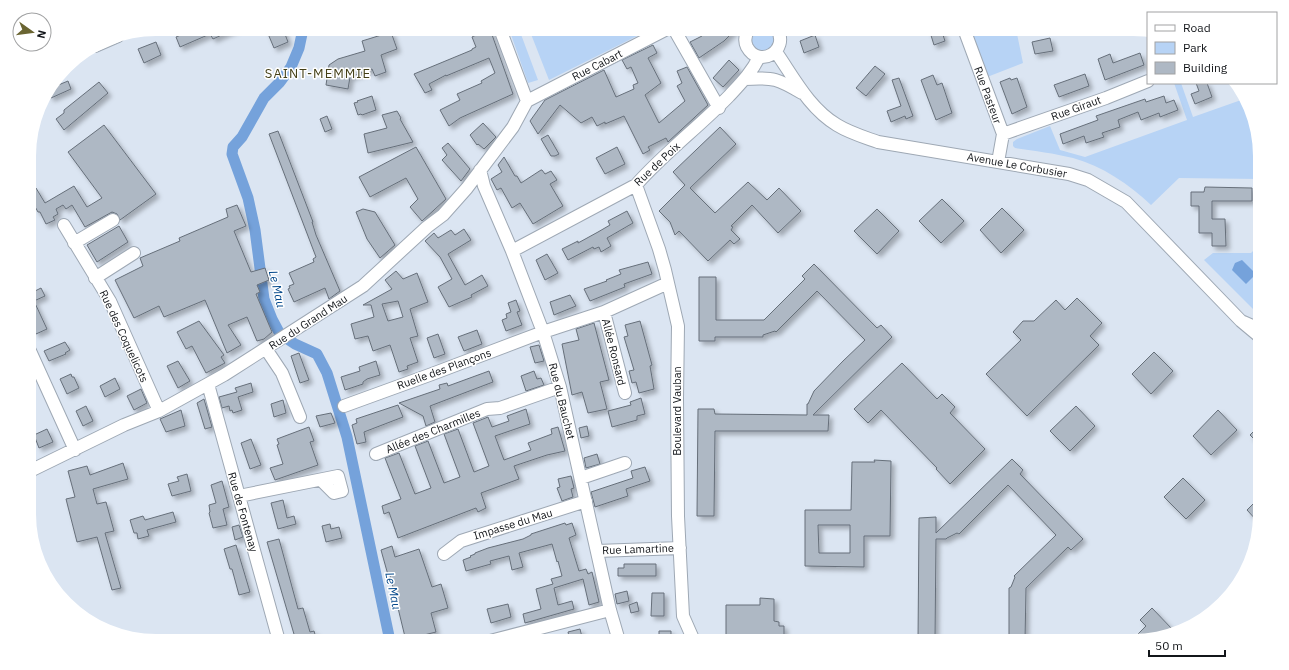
<svg xmlns="http://www.w3.org/2000/svg" width="1289" height="670" viewBox="0 0 1289 670" font-family="'IBM Plex Sans',sans-serif">
<style>
.green{fill:#b7d3f5}
.water{fill:#75a2db}
.lines{fill:none;stroke-linecap:round;stroke-linejoin:round}
.canal{stroke:#75a2db;stroke-width:11}
.building{fill:#aeb8c4;stroke:#666f7a;fill-rule:evenodd;filter:url(#shadow)}
.street-casing{stroke:#9ea8b4;stroke-width:14}
.street{stroke:#fff;stroke-width:12}
.labels{text-anchor:middle;stroke-width:3;stroke-linejoin:round;paint-order:stroke}
.street-label{font-size:11px;fill:#13161a;stroke:#fff}
.water-label{font-size:12px;font-style:italic;fill:#02478a;stroke:#fff}
.quarter-label{font-size:13px;letter-spacing:1px;fill:#433f16;stroke:#fff}
</style>
<defs>
<filter id="shadow"><feDropShadow dx="3.5" dy="3.5" stdDeviation="2" flood-color="#0004"/></filter>
</defs>
<rect width="100%" height="100%" fill="#dbe5f2"/>
<path class="green" d="M751 40a12 12 0 1 1 24 0a12 12 0 1 1-24 0Z
M509,29H519L538,80L528,83Z
M529,29H651L549,80Z
M964,29H1016L1023,63L982,79Z
M1174,83H1181L1193,117L1244,99L1259,139V179L1179,178L1151,205C1129,184 1102,166 1073,158C1054,153 1034,151 1015,148L1013,146V142L1017,139L1050,126L1060,150L1085,157L1187,120Z
M1256,248L1259,251V315L1204,260L1213,253H1251Z"/>
<path class="water" d="M1242,260L1256,274L1246,284L1232,270L1235,263Z"/>
<g class="lines">
<path class="canal" d="M303,29L299,48L291,67L280,82L264,98L242,137L233,147L232,154L248,198L255,230L264,299L272,319L280,334L295,344L317,354L327,373L347,437L390,641"/>
</g>
<path class="building" d="M195,29H235L213,39L210,34L180,47L176,37Z
M266,29H283L288,42L274,48Z
M474,29H490L513,94L460,118L449,126L440,110L460,100L457,94L482,83L481,81L495,73L489,58L446,76V75L429,84L432,90L425,93L414,74L472,50V49L476,47L472,37L476,35Z
M696,29H736L724,41L699,58L690,42L702,36Z
M929,29H941L945,41L934,45Z
M391,32L397,49L381,55L386,72L375,76L372,69L350,77L348,89L326,85L329,65L338,59L365,51L362,41Z
M815,35L819,47L804,53L800,41Z
M1050,38L1053,51L1035,54L1032,42Z
M156,42L161,55L144,63L138,49Z
M653,45L657,53L648,58L661,83L645,95L659,123L685,101L677,86L682,83L677,71L687,67L708,105L668,142L666,138L648,147L650,150L643,154L624,116L605,124V122L597,126L592,117L581,123L560,105L538,134L530,121L545,100L604,70L616,97L634,89L633,85L638,83L631,67L627,69L622,60Z
M1140,53L1144,65L1105,80L1098,59L1110,54L1113,63Z
M729,60L739,70L723,87L713,78Z
M875,66L885,74L866,96L856,88Z
M1085,74L1089,86L1059,97L1054,85Z
M933,75L937,85L942,83L952,113L936,120L921,80Z
M899,78L913,116L906,119L905,116L891,122L887,111L901,106L892,80Z
M1010,78L1011,80L1017,78L1027,107L1012,114L1000,82Z
M68,81L71,89L51,98L48,92L51,88Z
M99,82L108,93L64,130L56,119L64,113V110Z
M1196,83H1207L1212,97L1195,104L1191,94L1199,91Z
M372,96L376,110L362,115L361,114L358,115L354,103L358,102L357,101Z
M1164,96L1166,103L1174,100L1178,110L1160,117L1159,113L1141,120L1138,112L1118,120L1120,127L1102,133L1104,137L1086,143L1084,136L1063,144L1060,134L1098,120L1096,116L1145,99L1146,102Z
M397,111L401,118L400,119L413,142L368,153L364,134L387,128L382,115Z
M327,116L332,129L325,132L320,119Z
M483,123L496,137L484,149L478,144L477,145L470,135Z
M104,125L156,194L120,220L117,214L112,212L85,227L72,205L66,209L63,205L56,209L58,214L53,217L55,220L46,224L40,212H38L29,196V191L36,188L45,203L74,186L87,207L102,198L68,152Z
M720,127L736,144L690,188L715,213L748,182L767,200L779,188L801,211L778,233L752,205L731,226L733,227L731,230L740,239L734,244L730,240L708,261L679,231L675,235L670,222L659,211L685,185L673,172Z
M278,131L313,222H312L316,235L340,291L329,299L325,288L294,302L288,289L290,288L289,286L294,284L289,273L314,262L313,259L316,257L269,134Z
M548,135L559,154L555,156H551L541,139Z
M448,143L470,169L461,181L442,160L447,155L442,148Z
M416,147L446,199L422,221L410,207L418,199L406,178L370,197L359,177Z
M617,147L625,164L605,174L596,158Z
M504,157L515,176H517L521,183L541,170H542L545,174L551,171L557,180L550,184L563,206L533,224L520,203L512,208L501,188L497,190L491,179L502,172L498,165Z
M1205,187L1252,188V201H1212V219H1225L1226,246H1212V233H1199V206H1191V192H1204Z
M942,199L964,221L941,243L919,221Z
M237,205L246,226L234,231L251,272L265,268L269,280L257,285L260,292L256,294L272,332L264,339L257,341L247,317L228,325L241,345L227,353L205,300L164,317L159,306L134,318L115,280L143,266L140,258L180,241L179,238L228,217L226,209Z
M1002,208L1024,230L1001,253L980,230Z
M363,209L375,212L395,245L380,258L367,239L356,212Z
M877,209L899,231L877,254L854,231Z
M627,211L633,223L607,238L611,246L601,252L599,247L594,249L593,247L568,260L562,249L578,241V243L598,232L610,225L608,221Z
M119,226L128,242L97,262L87,245Z
M464,229L471,240L448,254L465,285L482,275L488,286L471,295L472,297L449,307L438,287L452,279L440,257L425,241L434,233L438,238L451,230L455,235Z
M547,254L558,273L545,280L536,260Z
M648,262L652,274L624,284L625,287L590,301L584,289L607,281L606,280L621,274L619,270Z
M814,264L877,328L881,325L892,337L813,415H829L828,431H715L714,516H697L698,409H714L715,414L807,415V404H808L814,391L843,361L865,340L817,291L776,332L775,331L763,335V337H715V341H699V277H716V320H764L805,279L802,276Z
M396,271L403,279L417,273L428,302L410,309L418,336L410,338L418,362L407,366L408,369L399,372L390,345L373,351L368,336L355,339L351,324L374,317L371,305H363L392,289L385,280ZM398,301L403,317L388,321L382,304Z
M41,288L45,296L34,301L47,329L36,334L30,320V291L31,293Z
M570,295L576,306L554,315L550,302Z
M1077,298L1102,323L1090,336L1099,345L1027,416L986,374L1021,340L1013,332L1023,321H1034L1056,300L1065,310Z
M516,300L520,311L517,312L522,325L506,331L502,320L507,318L506,314L511,312L508,303Z
M199,321L224,355L221,357L225,363L206,373L192,346L186,349L177,332Z
M640,321L652,365L650,366L654,389L639,393L636,382L632,383L629,371L634,370L624,337L628,336L625,325Z
M594,323L609,380L600,382L607,409L588,413L582,392L572,395L562,344L579,340L576,329Z
M477,330L482,344L464,351L458,337Z
M438,334L445,354L434,358L427,338Z
M65,342L70,350L65,353L66,354L49,361L44,351Z
M539,345L544,361L535,363L530,347Z
M1154,352L1173,371L1151,394L1132,374Z
M299,353L309,380L300,383L291,356Z
M178,361L190,381L178,388L167,366Z
M376,361L380,375L367,379L363,382V384L345,390L341,377L360,371L359,367Z
M902,363L937,399L942,394L955,407L950,413L985,449L950,484L936,469L937,468L881,410L868,423L854,409Z
M489,371L493,382L430,406L435,422L426,426L423,416L399,403L440,389L439,385L447,383L448,386Z
M534,371L537,379L541,378L544,385L526,391L521,376Z
M71,374L72,377H74L79,388L67,394L60,379Z
M115,378L120,389L105,397L100,386Z
M251,383L253,392L238,397L242,410L233,413L232,410L230,411L229,406L222,408L219,397L237,392L235,388Z
M141,389L147,403L134,410L127,396Z
M641,398L645,414L637,416V420L612,427L608,411L631,405L630,402Z
M204,399L212,427L205,429L197,403Z
M283,400L286,413L274,417L271,404Z
M398,405L403,417L364,432L366,442L357,444L352,425L357,423L356,419Z
M86,406L93,421L83,426L76,411Z
M1076,406L1095,426L1070,451L1050,431Z
M526,409L530,424L495,436L504,460L531,450L528,443L552,434L551,429L558,427L565,451L547,455L514,466L519,479L481,493L486,508L478,512L476,508L398,538L389,512L384,514L382,506L401,499L385,458L399,453L415,494L431,488L415,446L428,441L444,483L460,477L444,434L458,429L474,472L489,466L473,423L488,417L492,427L509,421L507,416Z
M181,410L185,426L166,432L160,419Z
M1218,410L1237,430L1211,455L1193,436Z
M331,413L335,423L320,427L316,416Z
M1260,425V445L1250,435Z
M587,426L589,436L581,438L579,428Z
M309,427L314,441L310,442L318,465L275,480L270,468L283,464L277,445L279,444L277,439Z
M47,429L53,442L39,448L34,435Z
M251,439L261,465L250,469L241,443Z
M597,454L600,464L586,468L584,458Z
M1012,459L1023,470L1020,474L1083,539L1071,550L1068,547L1026,588L1025,641H1009V588L1011,587L1015,577L1014,576L1056,535L1008,485L959,534L957,533L947,538L946,539H936L935,641H918L919,518L936,517V533Z
M874,460L891,461L890,536H864V567L805,566V510H851L852,462H875ZM818,525H850V553H819Z
M123,463L128,479L93,489L97,504L106,502L114,531L105,533L121,588L112,590L97,537L77,542L66,499L75,497L68,471L87,466L90,475Z
M645,467L650,481L626,489L628,496L595,507L591,492L633,478L631,471Z
M187,474L191,491L172,496L168,484L179,481L177,477Z
M571,476L574,488L571,489L573,497L562,501L557,488L560,487L558,479Z
M1183,478L1205,500L1186,519L1164,497Z
M222,481L229,507L223,509L227,525L213,528L209,513L210,512L209,505L216,503L211,485Z
M1260,497V515L1258,522L1247,510Z
M283,500L287,518L294,516L296,524L278,529L271,503Z
M173,512L176,522L147,530L149,536L138,539L137,533H134L130,520L143,516L145,520Z
M565,523L566,525L572,523L576,535L569,538L579,571L586,569L588,574L592,572L599,602L589,605L583,579L554,588L558,605L572,601L574,609L525,623L523,614L541,609L536,589L553,584L551,579L562,576L558,561L557,562L552,544L519,553L523,567L512,570L509,556L490,561L491,564L466,571L463,560L471,557L470,556L475,554V553L488,548L523,539L531,535V534Z
M330,524L331,529L339,527L342,538L326,542L322,526Z
M239,525L243,537L235,540L232,527Z
M279,539L298,609L303,608L310,632L314,631L317,641H296L267,542Z
M236,545L250,592L239,595L232,569H230L224,549Z
M392,546L395,557L419,549L432,587L441,584L448,608L431,613L436,632L416,637L417,641H406L390,575H388L381,550Z
M624,564H656V576H618V568H624Z
M627,591L629,601L617,604L615,594Z
M652,593H664V616H651Z
M760,598L774,599V621L779,622V626H784V641H748V635H726V605H760Z
M637,602L639,611L631,613L629,605Z
M508,604L511,617L491,623L487,609Z
M1152,608L1173,630L1141,641H1131L1146,626L1140,620Z
M580,629L583,641H570L568,632Z
M659,631H671V641H659Z"/>
<g class="lines">
<defs>
<path id="street" d="M500,29L527,101
M674,29L719,108
M749,29C745,35 744,41 747,47C759,69 790,51 777,29
M964,29L1003,134L998,162
M95,46L118,36
M776,52C794,78 809,108 837,125C850,133 864,137 878,142L1069,174L1088,180L1126,202L1241,321
M745,79C774,77 778,79 802,93
M527,101L667,29
M1003,134L1106,98L1148,81
M480,170L484,186L512,251L543,332L560,387L610,610L619,641
M636,185L659,249L665,270L678,326L677,399L678,516L683,616L694,641
M64,225L110,301L159,411
M74,243L113,220
M512,251L636,185C664,153 699,127 729,96C741,83 752,72 759,57
M95,278L134,253
M604,312L625,393
M1259,329L1241,321L1259,336
M266,349L282,373L300,417
M30,351L75,450
M208,384L279,641
M344,406L432,374L543,332L604,312L668,283
M376,454L487,409L500,408L560,387
M30,471L124,425L159,411L224,375L363,286L427,227L443,215L467,188L513,127L527,101
M581,478L625,463
M239,496L338,476L342,491L334,493L321,480
M597,551L680,548
M444,554L461,541L586,501
M490,641L610,610"/>
</defs>
<use href="#street" class="street-casing"/>
<use href="#street" class="street"/>
</g>
<g class="labels">
<g class="street-label">
<text transform="translate(597 65) rotate(-27)" y="4">Rue Cabart</text>
<text transform="translate(988 95) rotate(70)" y="4">Rue Pasteur</text>
<text transform="translate(1076 108) rotate(-20)" y="4">Rue Giraut</text>
<text transform="translate(657 164) rotate(-43)" y="4">Rue de Poix</text>
<text transform="translate(1017 165) rotate(10)" y="4">Avenue Le Corbusier</text>
<text transform="translate(308 322) rotate(-33)" y="4">Rue du Grand Mau</text>
<text transform="translate(124 336) rotate(65)" y="4">Rue des Coquelicots</text>
<text transform="translate(614 352) rotate(76)" y="4">Allée Ronsard</text>
<text transform="translate(444 369) rotate(-20)" y="4">Ruelle des Plançons</text>
<text transform="translate(562 401) rotate(76)" y="4">Rue du Bauchet</text>
<text transform="translate(677 411) rotate(-90)" y="4">Boulevard Vauban</text>
<text transform="translate(433 431) rotate(-22)" y="4">Allée des Charmilles</text>
<text transform="translate(243 512) rotate(74)" y="4">Rue de Fontenay</text>
<text transform="translate(513 524) rotate(-17)" y="4">Impasse du Mau</text>
<text transform="translate(638 549) rotate(-2)" y="4">Rue Lamartine</text>
</g>
<g class="water-label">
<text transform="translate(277 289) rotate(77)" y="4">Le Mau</text>
<text transform="translate(393 591) rotate(78)" y="4">Le Mau</text>
</g>
<g class="quarter-label">
<text x="318" y="78">SAINT-MEMMIE</text>
</g>
</g>
<path d="M0 0H1289V670H0ZM156 36H1133A120 120 0 0 1 1253 156V514A120 120 0 0 1 1133 634H156A120 120 0 0 1 36 514V156A120 120 0 0 1 156 36Z" fill="#fff" fill-rule="evenodd"/>
<rect x="1147" y="12" width="130" height="72" fill="#ffffff" stroke="#a1a2a3"/>
<rect x="1155" y="25" width="20" height="6" fill="#ffffff" stroke="#a1a2a3"/>
<text x="1183" y="32" font-size="12" fill="#13161a">Road</text>
<rect x="1155" y="42" width="20" height="12" fill="#b7d3f5" stroke="#a1a2a3"/>
<text x="1183" y="52" font-size="12" fill="#13161a">Park</text>
<rect x="1155" y="62" width="20" height="12" fill="#aeb8c4" stroke="#a1a2a3"/>
<text x="1183" y="72" font-size="12" fill="#13161a">Building</text>
<g transform="translate(32 32) rotate(104)"><circle r="19" fill="#ffffff" stroke="#a1a2a3"/>
<path d="M0-3L7 15L0 10L-7 15Z" fill="#6a6532"/>
<text y="-6" font-size="11" font-weight="bold" text-anchor="middle" fill="#13161a">N</text>
</g>
<path d="M1149 650v6h76v-6" fill="none" stroke="#13161a" stroke-width="2"/>
<text x="1155" y="650" font-size="12" fill="#13161a" stroke="#ffffff" stroke-width="3" paint-order="stroke">50 m</text>
</svg>
